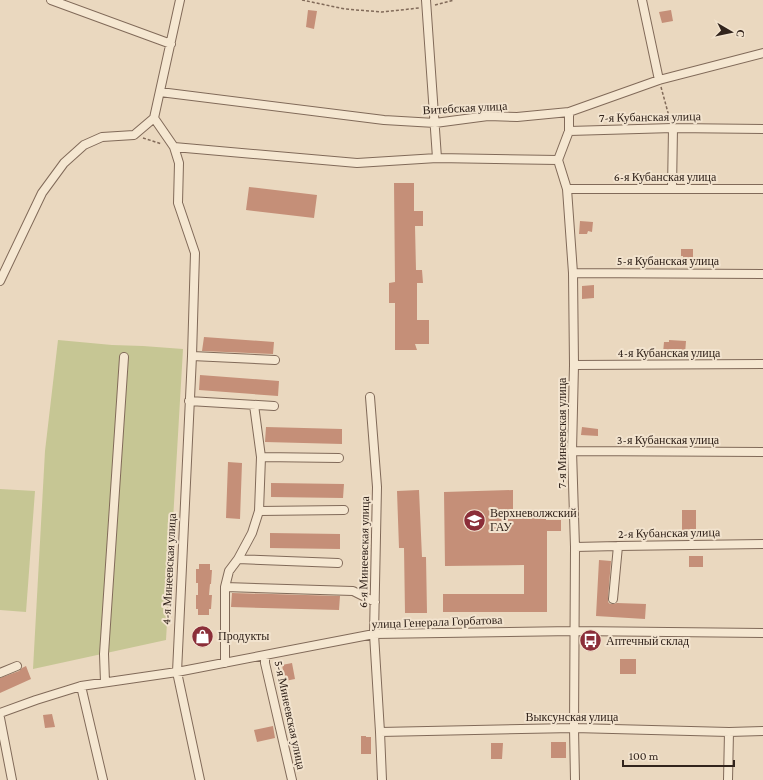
<svg xmlns="http://www.w3.org/2000/svg" width="763" height="780" viewBox="0 0 763 780" font-family="'Crimson Pro',serif">
<style>
.green{fill:#c6c694}
.building{fill:#c58f78}
.lines{fill:none;stroke-linecap:round;stroke-linejoin:round}
.minor-casing{stroke:#816a59;stroke-width:10}
.path{stroke:#816a59;stroke-width:1.5;stroke-dasharray:3 2;stroke-linecap:butt}
.minor{stroke:#f5e7d1;stroke-width:8}
.labels{text-anchor:middle;stroke-width:4;stroke-linejoin:round;paint-order:stroke}
.street-label{font-size:12px;fill:#32241c;stroke:#f2e3ce}
.poi-label{font-size:12px;fill:#32241c;stroke:#f2e3ce;text-anchor:start}
</style>
<rect width="100%" height="100%" fill="#ead8bf"/>
<path class="green" d="M58,340L112,345L143,346L183,349L166,640L33,669L45,451Z
M0,489L35,491L26,612L0,610Z"/>
<path class="building" d="M308,10L317,11L314,29L306,27Z
M671,10L673,21L662,23L659,12Z
M394,183H414V211H423V226H415L416,270H422L423,283H417V320H429V344H415L417,350H395V303H389V283L395,282Z
M249,187L317,195L314,218L246,210Z
M580,221L593,222L592,232L588,231L587,234H579Z
M681,249H693V261H683V256H681Z
M594,285V298L582,299V286Z
M204,337L274,342L273,354L202,351Z
M669,340L686,341L685,354L663,353L664,342H669Z
M200,375L279,381L278,396L199,390Z
M266,427L342,429V444L265,442Z
M582,427L598,429V436L581,435Z
M228,462L242,463L240,519L226,518Z
M271,483L344,484L343,498L271,497Z
M419,490L422,557H426L427,613H405L404,548H399L397,491Z
M513,490V517H546V520H561V531H547V612H443V594H524V565L445,566L444,492Z
M682,510H696V530H688V535H682Z
M270,533L340,534V549L270,548Z
M689,556H703V567H689Z
M599,560L611,561L608,598V602L610,604H613L617,603L646,604L645,619L596,616Z
M199,564H210V570H212L211,584H210L209,595H212L211,609H209V615H198V609H196V595H198V583H196V569H199Z
M232,593L340,596L339,610L231,607Z
M620,659H636V674H620Z
M292,663L295,679L285,681L282,665Z
M26,666L31,679L0,693V678L19,671L22,668Z
M52,714L55,727L45,728L43,715Z
M273,726L275,738L257,742L254,730Z
M361,736H366V737H371V754H361Z
M551,742H566V758H551Z
M491,743H503L502,759H491Z"/>
<g class="lines">
<defs>
<path id="minor" d="M51,0L171,44
M426,0L437,158L558,160
M642,0L659,80
M160,92L384,120L435,123L488,116L517,117L569,112L659,80L763,53
M569,112V131
M154,118L174,147L357,163L437,158
M174,147L179,163L178,203L195,253L192,356L177,672L200,780
M558,160L567,189L573,273L574,365L572,451L575,547L574,728L575,780
M558,160L569,131L673,128L763,129
M567,189H763
M672,189L673,128
M573,273L763,274
M0,281L42,193L64,163L84,145L102,137L134,135L154,118L180,0
M192,356L275,360
M574,365L763,364
M370,397L377,487L374,634L380,732L382,780
M189,401L274,406
M572,451L763,452
M261,457L339,458
M259,511L344,510
M575,547L618,546L763,544
M238,559L338,563
M225,587L353,591L375,602
M613,599L618,546
M265,655V663L292,780
M225,663V587L229,571L238,559L252,533L259,511L261,457L254,405
M0,673L17,666
M105,682L104,654L124,357
M81,686L103,780
M0,713L36,700L81,686L177,672L374,634L574,631L763,633
M0,718L12,780
M380,732L574,728L729,732L763,731
M728,780L729,732"/>
</defs>
<use href="#minor" class="minor-casing"/>
<path class="path" d="M302,0L345,9L382,12L419,8
M435,5L454,0
M661,87L670,120
M143,138L162,144"/>
<use href="#minor" class="minor"/>
</g>
<defs>
<symbol id="university-disc" viewBox="-11 -11 22 22"><circle r="9.5" fill="#8b2e39" stroke="#f2e3ce"/><path d="M0-5L7-2L0 1L-7-2ZM-4 1L0 2.5L4 1V4Q0 6-4 4Z" fill="#fff"/></symbol>
<symbol id="shop-disc" viewBox="-11 -11 22 22"><circle r="9.5" fill="#8b2e39" stroke="#f2e3ce"/><path d="M-5-2.5h2.3a2.7 3.5 0 0 1 5.4 0H5L5.5 6h-11ZM-1.5-2.5h3a1.5 2.3 0 0 0-3 0Z" fill="#fff"/></symbol>
<symbol id="bus-disc" viewBox="-11 -11 22 22"><circle r="9.5" fill="#8b2e39" stroke="#f2e3ce"/><path d="M-5-6H5V4H4V6H2V4H-2V6H-4V4H-5ZM-3.5-4V0h7V-4ZM-3.5 1.2v1.5H-2V1.2ZM2 1.2v1.5H3.5V1.2Z" fill="#fff"/></symbol>
</defs>
<g fill-rule="evenodd">
<use href="#university-disc" x="462" y="508" width="25" height="25"/>
<use href="#shop-disc" x="190" y="624" width="25" height="25"/>
<use href="#bus-disc" x="578" y="628" width="25" height="25"/>
</g>
<g class="labels">
<g class="street-label">
<text transform="translate(465 108) rotate(-3)" y="4">Витебская улица</text>
<text transform="translate(650 117) rotate(-1)" y="4">7-я Кубанская улица</text>
<text x="665" y="181">6-я Кубанская улица</text>
<text x="668" y="265">5-я Кубанская улица</text>
<text x="669" y="357">4-я Кубанская улица</text>
<text transform="translate(562 433) rotate(-90)" y="4">7-я Минеевская улица</text>
<text x="668" y="444">3-я Кубанская улица</text>
<text transform="translate(669 533) rotate(-1)" y="4">2-я Кубанская улица</text>
<text transform="translate(364 552) rotate(-89)" y="4">6-я Минеевская улица</text>
<text transform="translate(169 569) rotate(-87)" y="4">4-я Минеевская улица</text>
<text transform="translate(437 622) rotate(-2)" y="4">улица Генерала Горбатова</text>
<text transform="translate(290 715) rotate(78)" y="4">5-я Минеевская улица</text>
<text x="572" y="721">Выксунская улица</text>
</g>
<g class="poi-label">
<text x="490" y="517">Верхневолжский<tspan x="490" dy="14">ГАУ</tspan></text>
<text x="218" y="640">Продукты</text>
<text x="606" y="645">Аптечный склад</text>
</g>
</g>
<g transform="translate(731 32) rotate(99)" stroke="#f2e3ce" stroke-width="3" paint-order="stroke">
<path d="M0-3L7 15L0 10L-7 15Z" fill="#32241c"/>
<text y="-6" font-size="11" font-weight="bold" text-anchor="middle" fill="#32241c">С</text>
</g>
<path d="M623 760v6h111v-6" fill="none" stroke="#32241c" stroke-width="2"/>
<text x="629" y="760" font-size="12" fill="#32241c" stroke="#f2e3ce" stroke-width="3" paint-order="stroke">100 m</text>
</svg>
